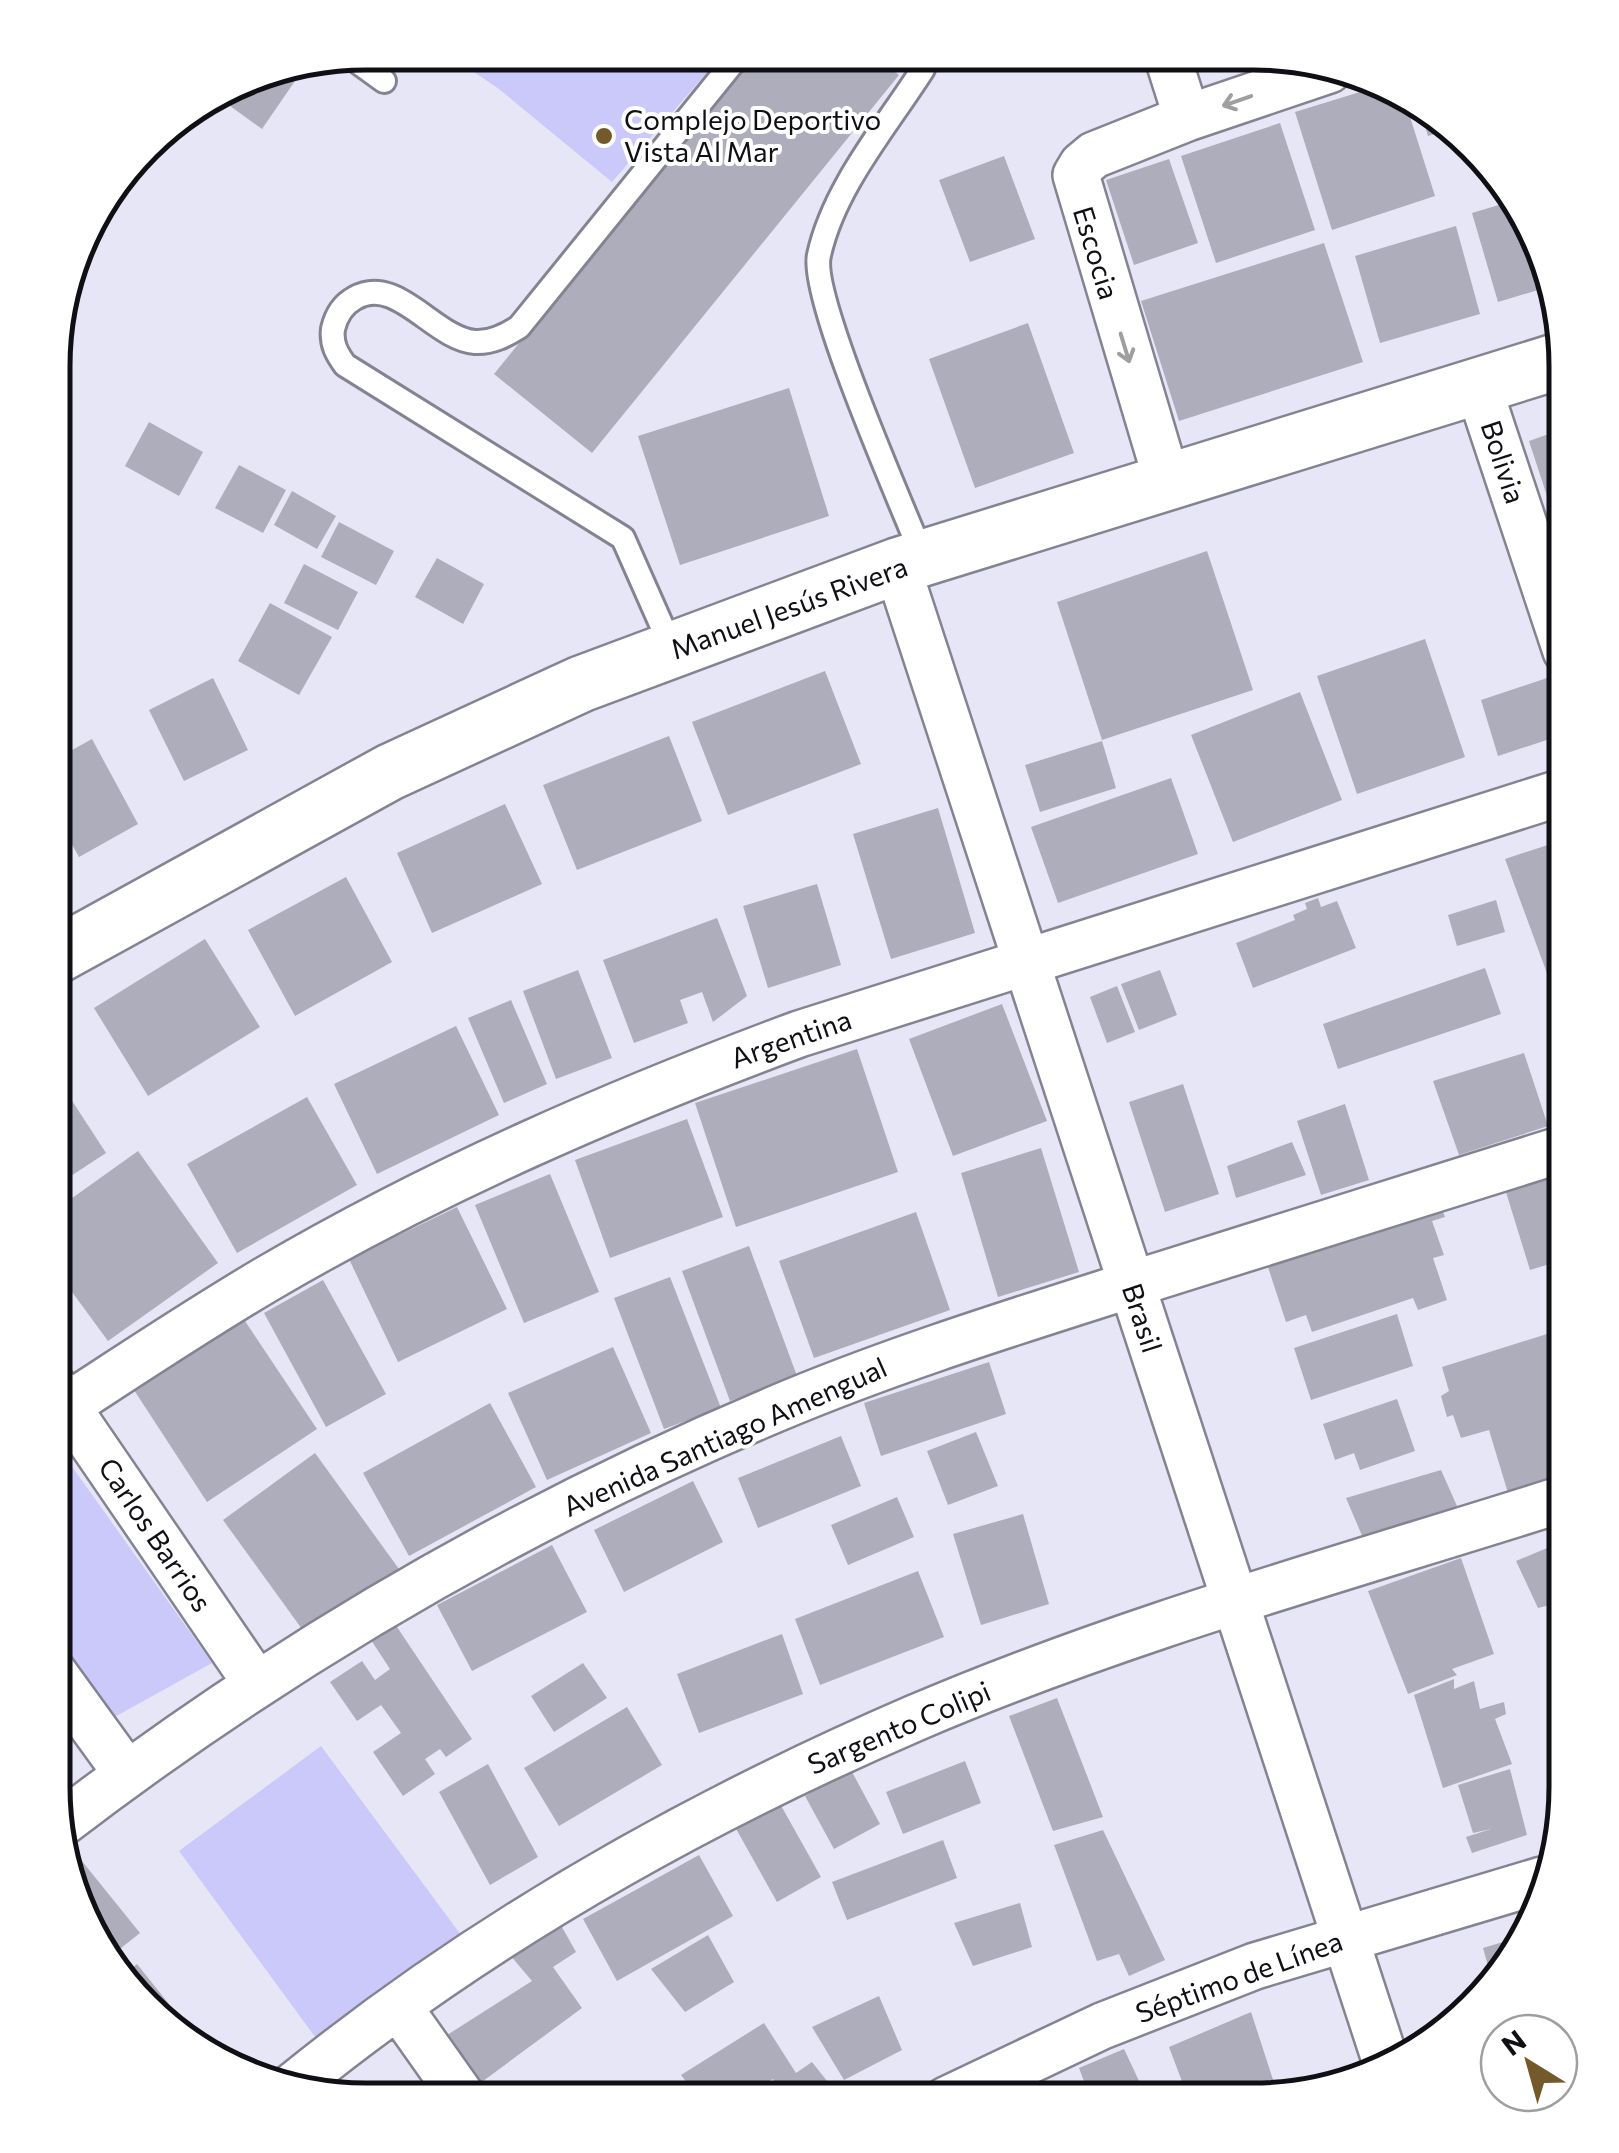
<svg xmlns="http://www.w3.org/2000/svg" width="1619" height="2153" viewBox="0 0 1619 2153" font-family="Commissioner,sans-serif">
<style>
.green{fill:#cbc8fa}
.building{fill:#aeadbc}
.lines{fill:none;stroke-linecap:round;stroke-linejoin:round}
.service-casing{stroke:#848391;stroke-width:28}
.minor-casing{stroke:#848391;stroke-width:50}
.tertiary-casing{stroke:#848391;stroke-width:60}
.service{stroke:#fff;stroke-width:22}
.minor{stroke:#fff;stroke-width:45}
.tertiary{stroke:#fff;stroke-width:55}
.oneway{stroke:#9f9fa1}
.poi-dot{fill:#74592b;stroke:#fff;stroke-width:4}
.labels{text-anchor:middle;stroke-width:8;stroke-linejoin:round;paint-order:stroke}
.poi-label{font-size:28px;fill:#0f0f14;stroke:#fff;text-anchor:start}
.street-label{font-size:28px;fill:#0f0f14;stroke:#fff}
.rim{fill:none;stroke:#0f0f14;stroke-width:5}
</style>
<rect width="100%" height="100%" fill="#e7e6f6"/>
<path class="green" d="M446,53L723,54L612,182L499,89Z
M53,1440L212,1663L111,1719L53,1639Z
M321,1746L464,1939L321,2045L179,1851Z"/>
<path class="building" d="M754,54H873L899,75L592,453L494,374Z
M1205,55H1254V56L1210,71Z
M308,62L262,129L219,98L265,69Z
M1373,88L1405,101L1435,196L1332,230L1295,112Z
M1419,107L1443,117L1453,128L1428,136Z
M1280,123L1315,230L1216,263L1181,156Z
M1004,156L1035,239L970,262L939,180Z
M1169,159L1198,243L1134,265L1106,180Z
M1512,201L1534,227L1548,287L1498,302L1472,213Z
M1456,226L1480,314L1380,343L1355,256Z
M1324,243L1363,362L1179,421L1141,301Z
M1028,323L1074,453L975,488L929,359Z
M789,388L829,516L680,565L638,436Z
M149,422L203,452L179,496L125,466Z
M1566,428V554L1529,441Z
M239,465L286,490L263,533L215,508Z
M292,491L336,516L317,549L274,525Z
M339,522L394,551L376,585L321,557Z
M1207,551L1253,690L1102,740L1057,602Z
M437,558L484,584L463,624L415,597Z
M304,564L358,592L338,630L284,603Z
M270,603L332,637L299,695L238,661Z
M1425,639L1465,757L1357,794L1317,676Z
M825,671L861,764L728,815L692,722Z
M213,678L248,750L184,781L149,710Z
M1547,678L1565,734L1498,756L1481,700Z
M1300,692L1342,800L1233,842L1191,735Z
M669,736L702,821L577,870L543,785Z
M92,739L138,824L79,857L54,812V760Z
M1102,741L1116,788L1040,812L1025,765Z
M1171,778L1198,854L1058,903L1031,827Z
M505,804L542,884L432,933L397,853Z
M938,808L975,933L891,959L853,834Z
M1566,839V982L1552,987L1505,859Z
M346,877L392,962L295,1016L248,930Z
M817,884L841,965L768,988L743,906Z
M1318,898L1321,907L1337,901L1356,948L1253,988L1236,943L1295,920L1293,915L1307,909L1305,903Z
M1496,900L1505,932L1457,946L1448,915Z
M717,918L747,996L713,1022L702,992L680,1000L688,1023L634,1043L603,960Z
M205,939L260,1027L148,1096L94,1008Z
M1485,968L1501,1014L1338,1069L1323,1024Z
M578,970L612,1058L556,1079L523,991Z
M1160,970L1177,1015L1139,1030L1121,984Z
M1117,986L1135,1032L1107,1043L1090,997Z
M511,1000L547,1084L504,1103L468,1018Z
M1002,1004L1047,1121L953,1156L909,1039Z
M456,1026L499,1115L377,1174L334,1084Z
M857,1049L898,1172L736,1227L695,1103Z
M1524,1053L1548,1126L1459,1155L1433,1081Z
M54,1073L106,1153L54,1187Z
M1183,1084L1219,1194L1165,1212L1129,1102Z
M307,1097L357,1185L237,1253L187,1164Z
M1345,1104L1369,1180L1321,1195L1297,1121Z
M687,1119L723,1217L610,1258L575,1160Z
M1292,1142L1306,1175L1236,1198L1227,1166Z
M1041,1148L1079,1272L998,1297L961,1173Z
M138,1151L218,1263L108,1341L53,1266L54,1211Z
M550,1174L599,1292L524,1323L475,1205Z
M1547,1175L1566,1238V1259L1530,1270L1505,1189Z
M1440,1205L1445,1217L1432,1221L1444,1255L1433,1258L1447,1300L1418,1310L1413,1298L1312,1332L1306,1315L1286,1322L1267,1264Z
M457,1207L507,1309L398,1362L349,1259Z
M916,1212L950,1310L814,1358L779,1261Z
M749,1246L797,1376L730,1401L682,1271Z
M670,1277L721,1408L664,1429L614,1298Z
M323,1280L386,1394L326,1427L264,1313Z
M1397,1314L1413,1366L1311,1400L1294,1348Z
M241,1315L317,1429L207,1502L132,1387Z
M1566,1328V1474L1508,1493L1489,1430L1461,1438L1453,1415L1447,1417L1441,1396L1449,1391L1442,1367Z
M613,1347L651,1433L547,1480L508,1393Z
M989,1362L1006,1414L881,1456L864,1403Z
M1397,1399L1415,1451L1360,1470L1354,1453L1335,1460L1323,1424Z
M490,1403L536,1487L409,1556L363,1473Z
M976,1432L998,1486L948,1505L927,1451Z
M841,1436L861,1486L758,1528L738,1478Z
M315,1453L399,1569L307,1636L223,1520Z
M1441,1470L1461,1515L1366,1545L1346,1498Z
M693,1481L723,1542L624,1592L594,1530Z
M897,1497L914,1537L848,1565L831,1525Z
M1023,1514L1049,1604L981,1625L953,1534Z
M1566,1540V1601L1538,1608L1516,1561Z
M552,1545L587,1612L472,1671L437,1605Z
M1461,1558L1494,1654L1452,1669L1457,1675L1408,1694L1368,1591Z
M918,1571L944,1637L820,1685L795,1619Z
M395,1624L472,1739L446,1757L440,1749L425,1759L435,1774L403,1796L373,1752L401,1733L381,1705L357,1721L330,1682L362,1661L375,1680L390,1669L371,1640Z
M782,1634L803,1694L699,1733L677,1674Z
M583,1663L607,1698L554,1732L531,1696Z
M1566,1671V1716L1560,1717L1548,1676Z
M1454,1679V1689L1474,1681L1480,1709L1504,1702L1506,1714L1495,1719L1512,1764L1443,1788L1414,1695Z
M1057,1698L1103,1817L1053,1831L1009,1716Z
M627,1707L662,1765L559,1826L524,1768Z
M965,1761L981,1803L903,1834L886,1792Z
M488,1764L538,1857L490,1885L439,1792Z
M1510,1769L1527,1835L1472,1853L1466,1837L1491,1829L1473,1833L1458,1785Z
M851,1770L880,1824L834,1849L805,1796Z
M774,1793L821,1877L777,1902L730,1818Z
M1103,1830L1165,1960L1129,1976L1119,1954L1097,1961L1054,1845Z
M65,1840L140,1933L111,1956L85,1926Z
M943,1840L957,1878L847,1920L832,1882Z
M699,1855L733,1916L617,1981L583,1919Z
M1020,1903L1032,1947L973,1966L954,1923Z
M558,1920L576,1952L553,1967L582,2008L479,2084L444,2037L532,1981L510,1955Z
M708,1935L734,1982L685,2012L651,1969Z
M1523,1936L1514,1961L1492,1980L1483,1948Z
M137,1964L209,2054L191,2047L126,1973Z
M879,1996L902,2050L844,2080L812,2027Z
M1251,2012L1278,2095L1254,2100H1204L1238,2087L1189,2100L1169,2047Z
M764,2023L796,2073L812,2062L831,2086L808,2099H787L773,2079L742,2096L743,2099H700L681,2075Z
M1124,2049L1148,2100H1091L1079,2068Z
M338,2080L352,2098L319,2095Z"/>
<g class="lines">
<defs>
<path id="service" d="M921,54L923,69C886,127 834,187 819,255C809,296 903,507 923,558
M348,55L384,81
M673,651L623,538L345,365C337,354 331,344 333,329C336,316 342,305 355,298C397,274 434,339 475,342C491,343 505,336 519,327L740,54"/>
<path id="minor" d="M1167,55L1187,118
M1478,386L1566,651
M1167,481L1076,175L1082,165L1094,155L1187,118L1329,70
M897,566L1388,2069
M53,1386L256,1683
M67,1406C133,1363 199,1319 267,1279C436,1180 616,1102 799,1034L1566,791
M53,1672L127,1774
M61,1824C280,1656 519,1517 773,1410C891,1360 1014,1322 1136,1283C1279,1238 1423,1193 1566,1148
M398,2006L463,2098
M293,2086C480,1934 695,1813 915,1718C1125,1628 1349,1567 1566,1498
M946,2100L1102,2026L1255,1966L1542,1880"/>
<path id="tertiary" d="M54,957L390,772L581,684L897,566L1565,359"/>
</defs>
<use href="#service" class="service-casing"/>
<use href="#minor" class="minor-casing"/>
<use href="#tertiary" class="tertiary-casing"/>
<use href="#service" class="service"/>
<use href="#minor" class="minor"/>
<use href="#tertiary" class="tertiary"/>
</g>
<defs><path id="oneway-shaft" d="M-6 0H5M1.5-3L5.5 0L1.5 3" fill="none" stroke-width="1.6" stroke-linecap="round" stroke-linejoin="round" transform="scale(2.5)"/></defs>
<g class="oneway">
<use href="#oneway-shaft" transform="translate(1237 101) rotate(161)"/>
<use href="#oneway-shaft" transform="translate(1125 348) rotate(73)"/>
</g>
<circle class="poi-dot" cx="604" cy="136" r="10"/>
<g class="labels">
<g class="poi-label">
<text x="624" y="130">Complejo Deportivo<tspan x="624" dy="32">Vista Al Mar</tspan></text>
</g>
<g class="street-label">
<text transform="translate(1096 253) rotate(73)" y="10">Escocia</text>
<text transform="translate(1503 462) rotate(72)" y="10">Bolivia</text>
<text transform="translate(789 608) rotate(-20)" y="10">Manuel Jesús Rivera</text>
<text transform="translate(791 1039) rotate(-19)" y="10">Argentina</text>
<text transform="translate(1142 1318) rotate(72)" y="10">Brasil</text>
<text transform="translate(725 1437) rotate(-24)" y="10">Avenida Santiago Amengual</text>
<text transform="translate(155 1535) rotate(56)" y="10">Carlos Barrios</text>
<text transform="translate(899 1728) rotate(-23)" y="10">Sargento Colipi</text>
<text transform="translate(1239 1977) rotate(-20)" y="10">Séptimo de Línea</text>
</g>
</g>
<path d="M0 0H1619V2153H0ZM366 70H1253A296 296 0 0 1 1549 366V1787A296 296 0 0 1 1253 2083H366A296 296 0 0 1 70 1787V366A296 296 0 0 1 366 70Z" fill="#fff" fill-rule="evenodd"/>
<path class="rim" d="M366 70H1253A296 296 0 0 1 1549 366V1787A296 296 0 0 1 1253 2083H366A296 296 0 0 1 70 1787V366A296 296 0 0 1 366 70Z"/>
<g transform="translate(1529 2063) rotate(323)"><circle r="48" fill="#ffffff" stroke="#9f9fa1" stroke-width="2.5"/>
<path d="M0-8L18 38L0 25L-18 38Z" fill="#74592b"/>
<text y="-15" font-size="28" font-weight="bold" text-anchor="middle" fill="#0f0f14">N</text>
</g>
</svg>
